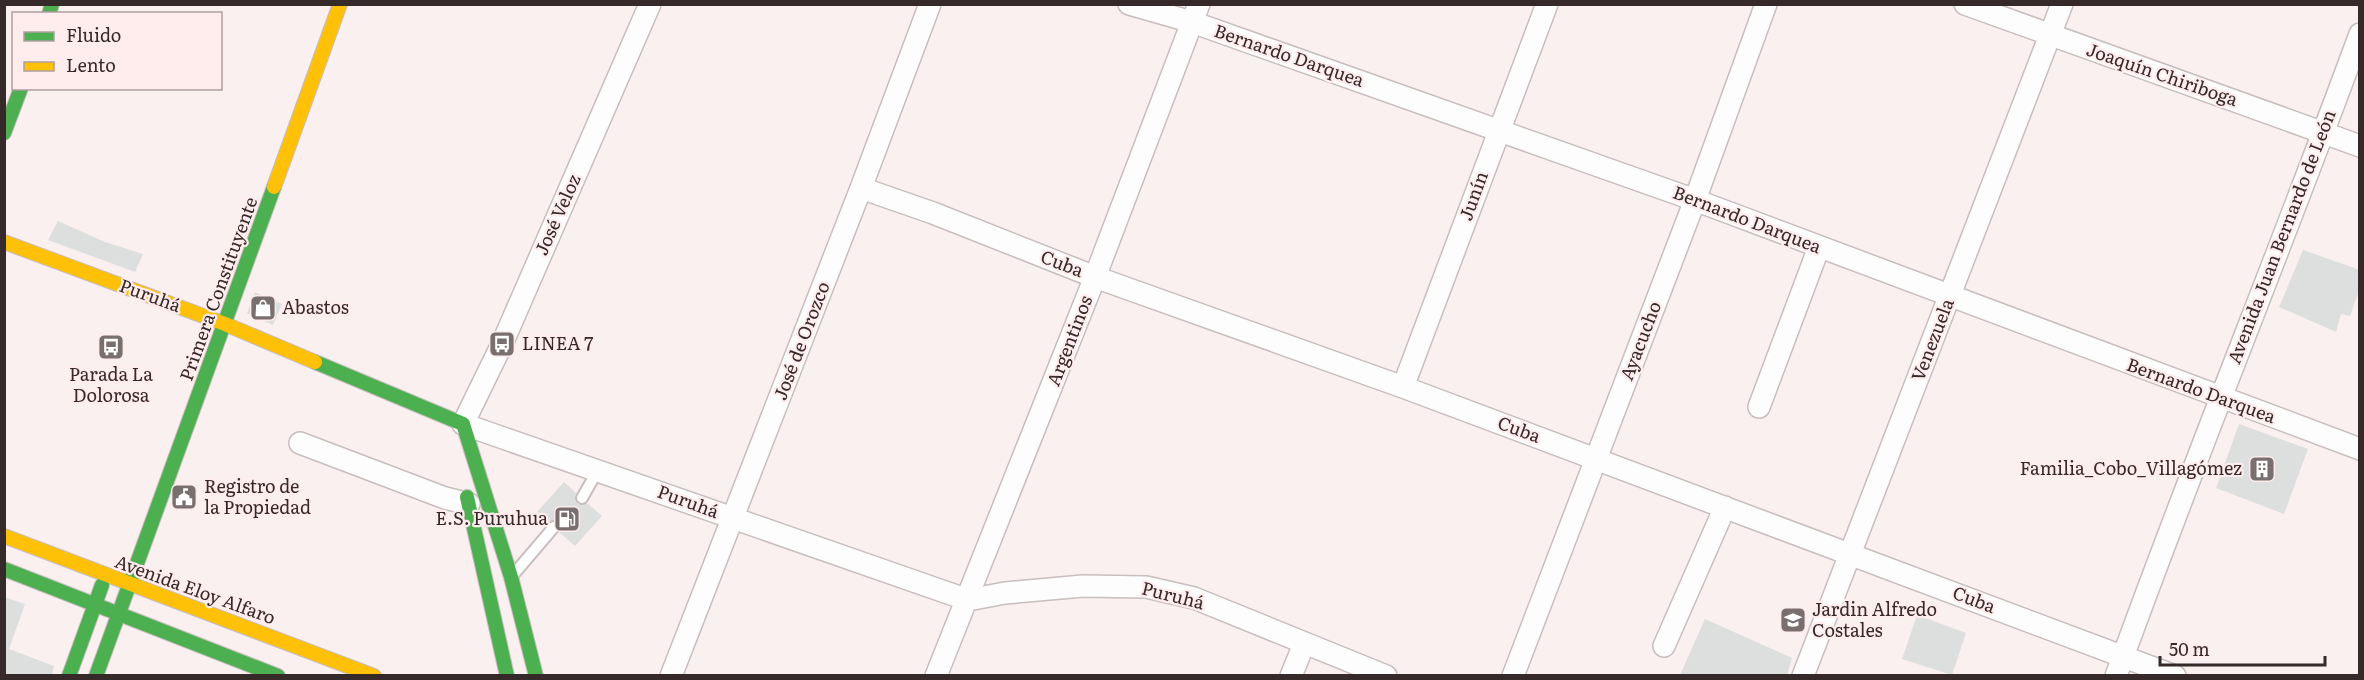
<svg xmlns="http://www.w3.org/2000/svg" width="2364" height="680" viewBox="0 0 2364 680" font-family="Literata,serif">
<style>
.building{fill:#dddfde}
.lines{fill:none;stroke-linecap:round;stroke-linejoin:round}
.lane-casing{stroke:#c8bebe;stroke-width:14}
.street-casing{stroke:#c8bebe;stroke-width:24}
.fast-casing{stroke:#c8bebe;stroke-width:16}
.slow-casing{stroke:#c8bebe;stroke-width:16}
.lane{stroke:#fefdfd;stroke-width:10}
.street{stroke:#fefdfd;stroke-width:21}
.fast{stroke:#4caf50;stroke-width:14}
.slow{stroke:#ffc107;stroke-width:14}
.labels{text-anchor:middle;stroke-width:4.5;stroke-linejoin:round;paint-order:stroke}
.street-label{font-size:18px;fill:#35292a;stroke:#ffecec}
.poi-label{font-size:18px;fill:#35292a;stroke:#ffecec;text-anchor:start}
</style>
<rect width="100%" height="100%" fill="#fbf0f0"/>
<path class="building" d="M58,221L105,242L143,254L135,272L48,240Z
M2303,250L2360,270V288L2350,316L2341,314L2336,332L2279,307Z
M255,292L282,304L273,325L247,313Z
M2239,424L2308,449L2284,514L2216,488Z
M564,482L576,493L575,499L578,504L583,505L587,503L602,516L575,546L559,532L561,528L559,522L555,520L548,522L537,512Z
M4,597L25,604L9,649L54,666L52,675H4Z
M1917,615L1966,633L1952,675L1902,659Z
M1705,619L1792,658L1787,675H1680Z"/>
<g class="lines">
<defs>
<path id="lane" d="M582,498L598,470
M513,575L554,527"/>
<path id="street" d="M650,4L502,344L463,424L968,600L1005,593L1083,586L1146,587L1194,598L1386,676
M1129,4L1192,22L1695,200L2360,449
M1965,4L2360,146
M861,188L933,213L1095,277L1403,387L2175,676
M1403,387L1547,4
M1759,407L1819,247
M300,443L445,498L469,504
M1664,646L1725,507
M671,676L861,188L930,4
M936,676L1095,277L1199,4
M1291,676L1304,644
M1513,676L1695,200L1766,4
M1803,676L2062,4
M2116,676C2194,460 2281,249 2360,34"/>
<path id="fast" d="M49,14L52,4
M4,133L21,88
M315,362L463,424
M463,424L511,577L536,676
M467,497L507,676
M4,569L278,676
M69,676L102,585
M96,676L274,187"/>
<path id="slow" d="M274,187L340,4
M4,242L225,324L315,362
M4,536L374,676"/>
</defs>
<use href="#lane" class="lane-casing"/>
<use href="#street" class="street-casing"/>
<use href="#fast" class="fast-casing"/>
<use href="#slow" class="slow-casing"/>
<use href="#lane" class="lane"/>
<use href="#street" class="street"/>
<use href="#fast" class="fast"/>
<use href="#slow" class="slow"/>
</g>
<defs>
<symbol id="shop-square" viewBox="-11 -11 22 22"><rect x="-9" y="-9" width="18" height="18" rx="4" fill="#7a6f6f" stroke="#ffecec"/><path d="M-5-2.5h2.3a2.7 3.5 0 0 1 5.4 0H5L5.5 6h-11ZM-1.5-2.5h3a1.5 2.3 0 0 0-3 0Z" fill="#fff"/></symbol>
<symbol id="bus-square" viewBox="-11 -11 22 22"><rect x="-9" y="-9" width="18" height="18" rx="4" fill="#7a6f6f" stroke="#ffecec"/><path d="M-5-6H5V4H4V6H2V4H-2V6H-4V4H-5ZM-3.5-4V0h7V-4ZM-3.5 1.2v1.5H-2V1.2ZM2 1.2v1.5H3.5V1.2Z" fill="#fff"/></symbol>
<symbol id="building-square" viewBox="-11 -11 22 22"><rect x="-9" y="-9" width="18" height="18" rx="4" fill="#7a6f6f" stroke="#ffecec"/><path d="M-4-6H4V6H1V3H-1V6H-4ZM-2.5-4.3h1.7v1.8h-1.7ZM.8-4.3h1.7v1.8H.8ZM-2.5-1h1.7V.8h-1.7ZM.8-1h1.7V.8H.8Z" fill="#fff"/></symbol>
<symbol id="civic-square" viewBox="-11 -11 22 22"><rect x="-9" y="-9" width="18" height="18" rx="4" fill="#7a6f6f" stroke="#ffecec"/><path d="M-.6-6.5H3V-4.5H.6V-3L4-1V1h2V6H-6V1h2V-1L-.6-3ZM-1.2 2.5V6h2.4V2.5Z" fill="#fff"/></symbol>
<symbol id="fuel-square" viewBox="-11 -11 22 22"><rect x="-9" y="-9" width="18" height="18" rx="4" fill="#7a6f6f" stroke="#ffecec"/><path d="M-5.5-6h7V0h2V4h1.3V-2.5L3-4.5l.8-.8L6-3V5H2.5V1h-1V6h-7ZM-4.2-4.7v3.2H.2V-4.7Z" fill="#fff"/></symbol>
<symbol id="school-square" viewBox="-11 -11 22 22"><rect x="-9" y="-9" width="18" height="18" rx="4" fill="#7a6f6f" stroke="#ffecec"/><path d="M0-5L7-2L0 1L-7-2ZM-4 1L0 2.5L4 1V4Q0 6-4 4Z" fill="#fff"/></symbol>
</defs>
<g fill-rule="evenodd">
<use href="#shop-square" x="248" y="293" width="30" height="30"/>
<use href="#bus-square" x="487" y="329" width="30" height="30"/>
<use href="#bus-square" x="96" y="332" width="30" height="30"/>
<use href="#building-square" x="2247" y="454" width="30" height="30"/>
<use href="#civic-square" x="169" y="482" width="30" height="30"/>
<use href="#fuel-square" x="552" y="504" width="30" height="30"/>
<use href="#school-square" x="1778" y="605" width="30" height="30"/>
</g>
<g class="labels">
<g class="street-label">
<text transform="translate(1289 56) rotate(19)" y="6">Bernardo Darquea</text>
<text transform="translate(2162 75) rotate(19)" y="6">Joaquín Chiriboga</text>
<text transform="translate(1474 196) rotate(-70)" y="6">Junín</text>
<text transform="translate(558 215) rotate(-66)" y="6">José Veloz</text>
<text transform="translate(1747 220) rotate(21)" y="6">Bernardo Darquea</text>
<text transform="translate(2282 237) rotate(-69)" y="6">Avenida Juan Bernardo de León</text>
<text transform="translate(1062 264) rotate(21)" y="6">Cuba</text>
<text transform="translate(219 289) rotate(-70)" y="6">Primera Constituyente</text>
<text transform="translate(150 296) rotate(20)" y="6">Puruhá</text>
<text transform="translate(1933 340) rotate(-69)" y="6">Venezuela</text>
<text transform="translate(802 341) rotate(-69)" y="6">José de Orozco</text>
<text transform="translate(1070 341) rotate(-69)" y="6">Argentinos</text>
<text transform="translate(1641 341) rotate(-69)" y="6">Ayacucho</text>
<text transform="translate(2201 391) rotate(20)" y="6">Bernardo Darquea</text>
<text transform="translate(1519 430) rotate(20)" y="6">Cuba</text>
<text transform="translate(688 502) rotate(20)" y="6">Puruhá</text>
<text transform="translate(195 590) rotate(20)" y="6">Avenida Eloy Alfaro</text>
<text transform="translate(1173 596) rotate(14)" y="6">Puruhá</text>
<text transform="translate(1974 600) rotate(21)" y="6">Cuba</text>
</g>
<g class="poi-label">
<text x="282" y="314">Abastos</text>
<text x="522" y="350">LINEA 7</text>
<text x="111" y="381" text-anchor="middle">Parada La<tspan x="111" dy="21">Dolorosa</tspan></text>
<text x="2242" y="475" text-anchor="end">Familia_Cobo_Villagómez</text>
<text x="204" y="493">Registro de<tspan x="204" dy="21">la Propiedad</tspan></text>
<text x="548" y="525" text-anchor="end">E.S. Puruhua</text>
<text x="1812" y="616">Jardin Alfredo<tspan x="1812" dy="21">Costales</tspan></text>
</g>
</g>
<rect width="2364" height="680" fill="none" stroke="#35292a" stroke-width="12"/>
<rect x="12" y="12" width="210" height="78" fill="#ffecec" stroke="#ae9e9e" stroke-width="1.5"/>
<rect x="24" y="32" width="30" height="9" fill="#4caf50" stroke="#ae9e9e" stroke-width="1.5"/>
<text x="66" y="42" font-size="18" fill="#35292a">Fluido</text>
<rect x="24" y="62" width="30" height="9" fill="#ffc107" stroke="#ae9e9e" stroke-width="1.5"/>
<text x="66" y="72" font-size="18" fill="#35292a">Lento</text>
<path d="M2160 656v9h165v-9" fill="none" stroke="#35292a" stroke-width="3"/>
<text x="2169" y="656" font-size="18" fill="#35292a" stroke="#ffecec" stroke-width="4.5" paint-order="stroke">50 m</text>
</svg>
